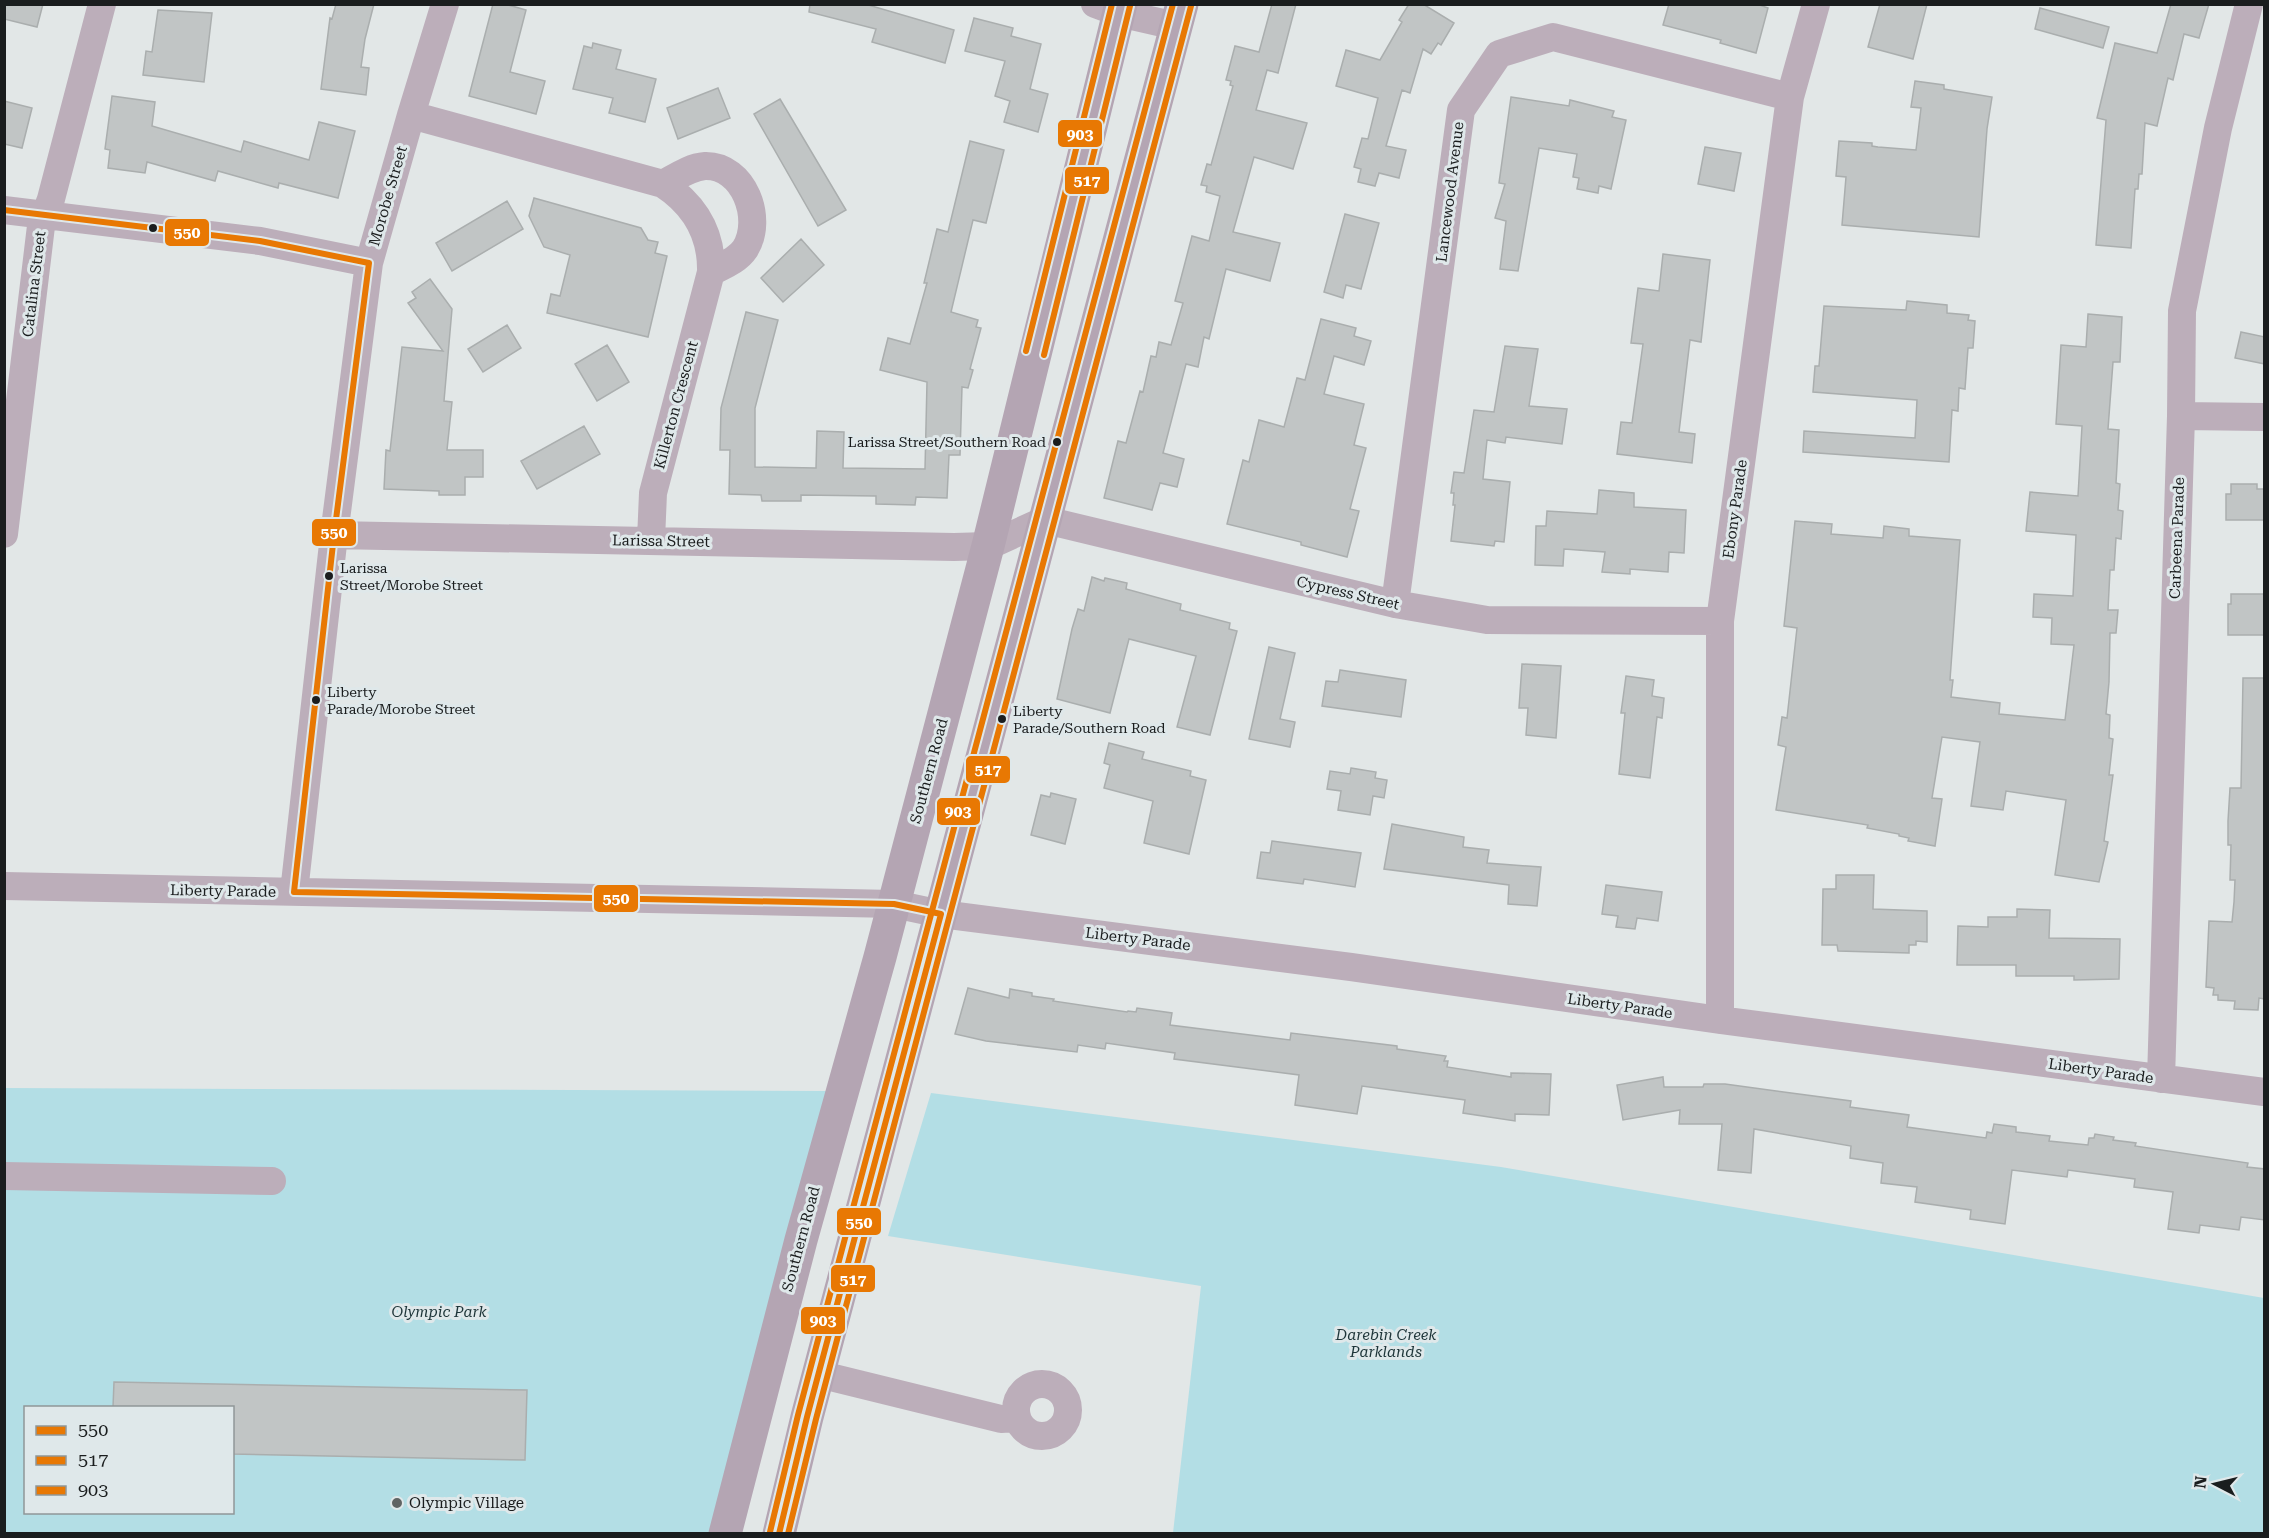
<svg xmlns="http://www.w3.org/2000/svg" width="2269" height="1538" viewBox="0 0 2269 1538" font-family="'Roboto Serif',serif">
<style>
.green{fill:#b3dee5;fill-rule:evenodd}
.building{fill:#c1c5c5;stroke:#aaaeae;stroke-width:1.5}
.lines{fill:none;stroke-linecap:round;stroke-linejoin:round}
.minor{stroke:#bcaeba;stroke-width:28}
.major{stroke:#b4a5b3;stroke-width:33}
.bus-1-casing{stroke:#dfe8ea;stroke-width:10}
.bus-2-casing{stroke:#dfe8ea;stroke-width:10}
.bus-3-casing{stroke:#dfe8ea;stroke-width:10}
.bus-1{stroke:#e87803;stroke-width:6}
.bus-2{stroke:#e87803;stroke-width:6}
.bus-3{stroke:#e87803;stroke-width:6}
.bus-dot{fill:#1a1d1e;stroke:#dfe8ea;stroke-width:2}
.poi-dot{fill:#606464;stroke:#dfe8ea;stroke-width:2}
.labels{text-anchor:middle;stroke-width:6;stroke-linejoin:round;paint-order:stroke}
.bus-label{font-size:14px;fill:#1a1d1e;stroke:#dfe8ea;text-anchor:start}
.street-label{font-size:15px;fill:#1a1d1e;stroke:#dfe8ea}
.park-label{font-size:15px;font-style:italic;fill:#1e3539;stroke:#dfe8ea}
.poi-label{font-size:15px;fill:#1a1d1e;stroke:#dfe8ea;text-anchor:start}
.line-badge{stroke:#dfe8ea;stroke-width:2}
.badge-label{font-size:16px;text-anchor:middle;font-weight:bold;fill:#fff}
</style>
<rect width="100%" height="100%" fill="#e2e7e7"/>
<path class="green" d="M5,1088L828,1091L711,1533L5,1534ZM26,1408H232V1512H26Z
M931,1093L1501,1167L2264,1298V1533H1173L1201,1286L888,1236Z"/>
<path class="building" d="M4,4H43L37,27L4,19Z
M336,4H374L365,39L361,67L369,68L366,95L321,89L330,18L332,19Z
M493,4H505L526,10L510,72L545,81L536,114L469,96Z
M810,4H865L954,30L945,63L872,42L876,29L809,12Z
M1272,4H1296L1278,73L1267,70L1256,110L1307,123L1293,169L1254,157L1233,232L1280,243L1270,281L1226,269L1209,339L1204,337L1198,367L1186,364L1163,453L1184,459L1177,487L1160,483L1152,510L1104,498L1118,441L1126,443L1140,391L1143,392L1151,356L1156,357L1159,342L1171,345L1183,303L1175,301L1192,236L1209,241L1220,196L1206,192L1207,186L1201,185L1207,164L1211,165L1233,86L1230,85L1231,81L1226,80L1235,46L1259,52Z
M1409,4H1423L1454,23L1441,45L1438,43L1431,54L1423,49L1410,93L1402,90L1386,146L1406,150L1399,178L1379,173L1375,186L1358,182L1361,169L1354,167L1362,138L1368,139L1378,98L1336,86L1346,50L1380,60L1402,22L1399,20Z
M1669,4H1757L1768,8L1756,53L1720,43L1721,40L1663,25Z
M1880,4H1927L1913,59L1868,47Z
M2171,4H2209L2199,38L2184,34L2173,80L2168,78L2157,126L2145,123L2142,174H2139L2138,189H2135L2131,248L2096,245L2106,120L2097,118L2115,43L2157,53Z
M2040,8L2109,27L2103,48L2035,29Z
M158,10L212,13L204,82L143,75L146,51L152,52Z
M974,18L1013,28L1011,36L1041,44L1030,89L1048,94L1038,132L1004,122L1010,101L995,96L1005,61L965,51Z
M593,43L621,50L616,69L656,79L645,122L609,113L613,98L573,89L584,46L592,48Z
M1915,81L1944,85V89L1992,97L1987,129L1979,237L1842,225L1846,177L1836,176L1839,141L1872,143V146L1878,147L1916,150L1921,108L1911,107Z
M718,88L730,118L678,139L667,108Z
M112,96L155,102L152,126L241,152L244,141L309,160L319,122L355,131L338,198L279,183L278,188L218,171L215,181L147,162L145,173L108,168L110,150L105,149Z
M1511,97L1569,106L1570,100L1614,111L1612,117L1626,120L1611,189L1599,186L1598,193L1577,189L1579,178L1573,177L1577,154L1539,148L1518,271L1500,269L1506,221L1495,218L1505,184L1499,183Z
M780,99L846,210L818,226L754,114Z
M4,101L32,108L22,148L4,144Z
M970,141L1004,150L986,223L973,220L951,312L978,320L976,327L981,328L970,369L973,370L968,388L962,387L960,455H949L947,498L916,497L915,505L876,504V496L801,495V501H762L761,495L729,494L730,450H720L721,408L746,312L778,320L755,408V467L816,468L817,431L844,432L843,468L925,469L927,382L880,370L888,338L910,344L927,283H924L937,229L948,232Z
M1705,147L1741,153L1734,191L1698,184Z
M534,198L641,228L648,240L658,242L655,253L667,256L648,337L547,313L551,294L560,296L570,255L544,247L529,216Z
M507,201L523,229L452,271L436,243Z
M1345,214L1379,223L1361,289L1346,285L1343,298L1324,292Z
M801,239L824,265L783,302L761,278Z
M1663,254L1710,260L1701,342L1690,340L1679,432L1695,434L1692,463L1617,454L1621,422L1632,423L1643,344L1631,343L1638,288L1659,291Z
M430,279L452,309L444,401L452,402L447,450H483V477H465V495H439V491L384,489L386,450L390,451L402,347L443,351L408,303L416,298L412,292Z
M1907,301L1947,305V313L1969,315L1968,320L1975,321L1973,348H1968L1965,389L1959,388L1958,411L1952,410L1949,462L1803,452L1804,431L1915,438L1917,400L1813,392L1815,366H1819L1824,306L1906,310Z
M2088,314L2122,317L2120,362H2113L2108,429L2119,430L2116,483L2120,484L2118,510L2123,511L2121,539L2116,538L2114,570H2110L2108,610H2118L2116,633H2110L2109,682L2106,714L2110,715L2109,738L2113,739L2109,775H2113L2104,841L2108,842L2099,882L2055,875L2066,800L2006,791L2003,810L1971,806L1980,742L1942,737L1932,798L1942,799L1935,846L1908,841L1909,838L1899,836V834L1867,828L1868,825L1776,810L1786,747L1778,745L1782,717L1787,718L1797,628L1784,626L1795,521L1832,524L1831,534L1883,538L1884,526L1909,529V536L1960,540L1950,680H1953L1951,697L2000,703L1999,714L2065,720L2074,645L2051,644L2052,618L2033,617L2034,594L2073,596L2076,535L2026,531L2030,492L2078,496L2082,426L2056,424L2061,345L2086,347Z
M1321,319L1356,328L1354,336L1371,341L1364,365L1334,356L1324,394L1364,404L1354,445L1366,448L1350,509L1359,511L1347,557L1301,545V542L1227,524L1243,460L1249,462L1259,420L1284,427L1297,378L1305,380Z
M507,325L521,348L483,372L468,349Z
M2241,332L2265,337V364L2235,358Z
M607,345L629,382L597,401L575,364Z
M1505,346L1538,349L1529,406L1567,409L1562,444L1506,437L1505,443L1487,440L1483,479L1510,482L1504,542L1495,541L1494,546L1451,541L1455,505H1453L1454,493H1451L1454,472L1464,473L1474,410L1494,412Z
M584,426L600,454L537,489L521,461Z
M2231,484H2257V489H2265V520H2226V494H2231Z
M1599,490L1634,493V507L1686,510L1684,553L1669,552L1668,572L1630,569V574L1602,572L1605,552L1564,549L1563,566L1535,565L1536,526H1546L1547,511L1597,514Z
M1092,577L1104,581L1105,578L1127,583L1126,589L1181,604L1180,610L1230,623L1229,629L1237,631L1210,735L1177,727L1196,656L1129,639L1110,713L1057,699L1072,629L1078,609L1084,611Z
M2231,594H2265V635H2228V604H2231Z
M1269,647L1295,653L1280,719L1295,722L1290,747L1249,739Z
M1522,664L1561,666L1556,738L1526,735L1528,708H1519Z
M1340,670L1406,680L1401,717L1322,706L1326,681L1338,682Z
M1626,676L1654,680L1652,696L1664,698L1662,718L1657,717L1650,778L1619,774L1625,713H1621Z
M2243,678H2265V999L2259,998L2258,1010L2234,1009L2235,1001L2218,1000V995H2213L2214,988L2206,987L2209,921L2232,922L2234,902L2235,880H2230L2231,845H2228V821L2230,788H2241Z
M1109,743L1144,752L1142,759L1191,771L1190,776L1206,780L1189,854L1144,843L1153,801L1104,788L1110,765L1104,763Z
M1351,768L1376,772L1375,778L1387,780L1384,798L1373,796L1370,815L1338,810L1341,791L1327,789L1330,771L1350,774Z
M1051,793L1076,799L1065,844L1031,835L1041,795L1050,797Z
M1392,824L1464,837L1463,847L1489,850L1487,863L1541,867L1537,906L1508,904L1509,885L1384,869Z
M1272,841L1361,853L1355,887L1304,879L1303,884L1257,878L1261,852L1270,853Z
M1836,875H1874L1873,909L1927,911V942L1916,941V945H1909V953L1838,951L1837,945H1822L1823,889H1836Z
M1606,885L1662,892L1658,921L1637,918L1635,929L1616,927L1618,916L1602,914Z
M2017,909L2050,910L2049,938L2120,939L2119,979L2074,980V976H2016V965H1957L1958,926L1988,927V917H2017Z
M968,988L1009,998L1010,989L1032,993V996L1054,999L1053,1001L1127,1012L1128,1011L1136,1012L1137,1008L1172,1013L1170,1025L1290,1040L1291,1033L1397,1046V1049L1446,1056L1444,1061H1448L1447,1067L1511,1077V1073L1551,1074L1549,1115L1515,1114V1121L1463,1113L1465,1100L1362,1086L1357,1114L1295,1105L1299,1075L1174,1059L1175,1053L1106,1043L1105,1049L1078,1045L1077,1052L986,1041L955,1034Z
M1663,1077L1664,1087H1703L1704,1084H1725L1851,1101L1850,1107L1909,1115L1907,1127L1986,1138L1987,1132L1992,1133L1994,1124L2016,1127V1132L2050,1136L2049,1141L2088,1145L2089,1138H2094L2095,1134L2114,1137L2113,1140L2136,1143L2135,1146L2248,1163L2247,1167L2265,1169V1220L2241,1217L2239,1230L2200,1225L2199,1233L2168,1229L2173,1192L2134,1187L2135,1179L2068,1170L2067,1177L2012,1170L2005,1224L1970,1219L1971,1210L1915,1202L1917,1187L1881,1183L1883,1163L1850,1158L1851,1146L1754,1129L1751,1173L1718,1170L1722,1124H1679L1680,1110L1623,1120L1617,1085Z
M114,1382L527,1390L525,1460L232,1454V1407H113Z"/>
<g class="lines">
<path class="minor" d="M1095,4L1119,13L1176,26
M411,115L663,184C695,205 712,234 711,272L653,493L651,540
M663,184C676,177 690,167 705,166C744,165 764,219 745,249C737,261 722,266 711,272
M4,210L260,241L369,263
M2181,416L2264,417
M4,534L41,226L51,199L102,4
M334,535L954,547L988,546L1045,520L1395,604L1487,620L1720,621
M1395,604L1461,110L1499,54L1553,37L1790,97
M4,886L894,904L941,914L1351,967L1720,1020L2264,1092
M294,892L334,535L369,263L411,115L445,4
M1720,1020V621L1790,97L1816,4
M2161,1079L2181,416L2182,311L2218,128L2249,4
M4,1176L272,1181
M818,1374L1001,1419L1017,1418
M1016 1410a26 26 0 1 1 52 0a26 26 0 1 1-52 0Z"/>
<path class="major" d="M725,1534L801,1240L880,957L988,546L1121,4
M779,1534L807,1417L1182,4"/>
<defs>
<path id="bus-1" d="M4,210L260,241L369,263
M294,892L894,904L941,914L807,1417L779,1534
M294,892L334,535L369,263"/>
<path id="bus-2" d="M1044,355L1130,6
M788,1534L816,1419L1191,6"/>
<path id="bus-3" d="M1026,351L1112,4
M770,1532L798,1415L1173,4"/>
</defs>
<use href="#bus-1" class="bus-1-casing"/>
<use href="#bus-2" class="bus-2-casing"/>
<use href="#bus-3" class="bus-3-casing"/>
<use href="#bus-1" class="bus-1"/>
<use href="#bus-2" class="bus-2"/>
<use href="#bus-3" class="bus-3"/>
</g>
<g class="bus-dot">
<circle cx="153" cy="228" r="5"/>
<circle cx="1057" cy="442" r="5"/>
<circle cx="329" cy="576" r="5"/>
<circle cx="316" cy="700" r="5"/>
<circle cx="1002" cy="719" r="5"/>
</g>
<circle class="poi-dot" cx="397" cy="1503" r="6"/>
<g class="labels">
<g class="bus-label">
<text x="1046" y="447" text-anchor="end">Larissa Street/Southern Road</text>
<text x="340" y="573">Larissa<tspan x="340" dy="17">Street/Morobe Street</tspan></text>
<text x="327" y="697">Liberty<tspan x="327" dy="17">Parade/Morobe Street</tspan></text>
<text x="1013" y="716">Liberty<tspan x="1013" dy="17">Parade/Southern Road</tspan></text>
</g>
<g class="street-label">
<text transform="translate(1450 192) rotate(-83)" y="5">Lancewood Avenue</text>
<text transform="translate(388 196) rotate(-74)" y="5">Morobe Street</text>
<text transform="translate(34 284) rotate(-83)" y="5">Catalina Street</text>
<text transform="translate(676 405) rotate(-75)" y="5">Killerton Crescent</text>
<text transform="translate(1735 509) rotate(-82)" y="5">Ebony Parade</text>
<text transform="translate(2177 538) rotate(-88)" y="5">Carbeena Parade</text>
<text transform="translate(661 541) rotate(1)" y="5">Larissa Street</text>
<text transform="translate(1348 593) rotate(13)" y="5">Cypress Street</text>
<text transform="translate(929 771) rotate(-75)" y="5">Southern Road</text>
<text transform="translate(223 891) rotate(1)" y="5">Liberty Parade</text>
<text transform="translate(1138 939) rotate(7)" y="5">Liberty Parade</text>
<text transform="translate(1620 1006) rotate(8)" y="5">Liberty Parade</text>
<text transform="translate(2101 1071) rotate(8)" y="5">Liberty Parade</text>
<text transform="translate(801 1239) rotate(-75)" y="5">Southern Road</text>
</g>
<g class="park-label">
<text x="439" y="1317">Olympic Park</text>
<text x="1386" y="1340">Darebin Creek<tspan x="1386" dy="17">Parklands</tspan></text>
</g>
<g class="poi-label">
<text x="409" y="1508">Olympic Village</text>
</g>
</g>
<g class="line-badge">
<rect x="1057" y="119" width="46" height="29" rx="6" fill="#e87803"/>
<rect x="1064" y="166" width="46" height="29" rx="6" fill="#e87803"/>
<rect x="164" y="218" width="46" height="29" rx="6" fill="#e87803"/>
<rect x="311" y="518" width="46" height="29" rx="6" fill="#e87803"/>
<rect x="965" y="755" width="46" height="29" rx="6" fill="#e87803"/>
<rect x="936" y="797" width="45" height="29" rx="6" fill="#e87803"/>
<rect x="593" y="884" width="46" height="29" rx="6" fill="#e87803"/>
<rect x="836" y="1207" width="46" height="29" rx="6" fill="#e87803"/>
<rect x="830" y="1264" width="46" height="29" rx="6" fill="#e87803"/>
<rect x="800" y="1306" width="46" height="29" rx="6" fill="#e87803"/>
</g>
<g class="badge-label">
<text x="1080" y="140">903</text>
<text x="1087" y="186">517</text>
<text x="187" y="238">550</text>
<text x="334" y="538">550</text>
<text x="988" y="775">517</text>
<text x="958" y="817">903</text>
<text x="616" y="904">550</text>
<text x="859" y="1228">550</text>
<text x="853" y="1285">517</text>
<text x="823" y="1326">903</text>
</g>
<rect width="2269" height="1538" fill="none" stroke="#1a1d1e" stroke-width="12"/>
<rect x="24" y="1406" width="210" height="108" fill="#dfe8ea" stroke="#909798" stroke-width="1.5"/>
<rect x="36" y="1426" width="30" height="9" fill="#e87803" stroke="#909798" stroke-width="1.5"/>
<text x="78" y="1436" font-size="18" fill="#1a1d1e">550</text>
<rect x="36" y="1456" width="30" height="9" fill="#e87803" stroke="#909798" stroke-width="1.5"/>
<text x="78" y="1466" font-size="18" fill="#1a1d1e">517</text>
<rect x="36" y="1486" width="30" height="9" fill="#e87803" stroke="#909798" stroke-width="1.5"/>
<text x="78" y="1496" font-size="18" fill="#1a1d1e">903</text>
<g transform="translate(2215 1484) rotate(277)" stroke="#dfe8ea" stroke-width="4.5" paint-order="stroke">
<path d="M0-4.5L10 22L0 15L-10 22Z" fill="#1a1d1e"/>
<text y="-9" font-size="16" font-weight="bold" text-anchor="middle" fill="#1a1d1e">N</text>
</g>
</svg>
